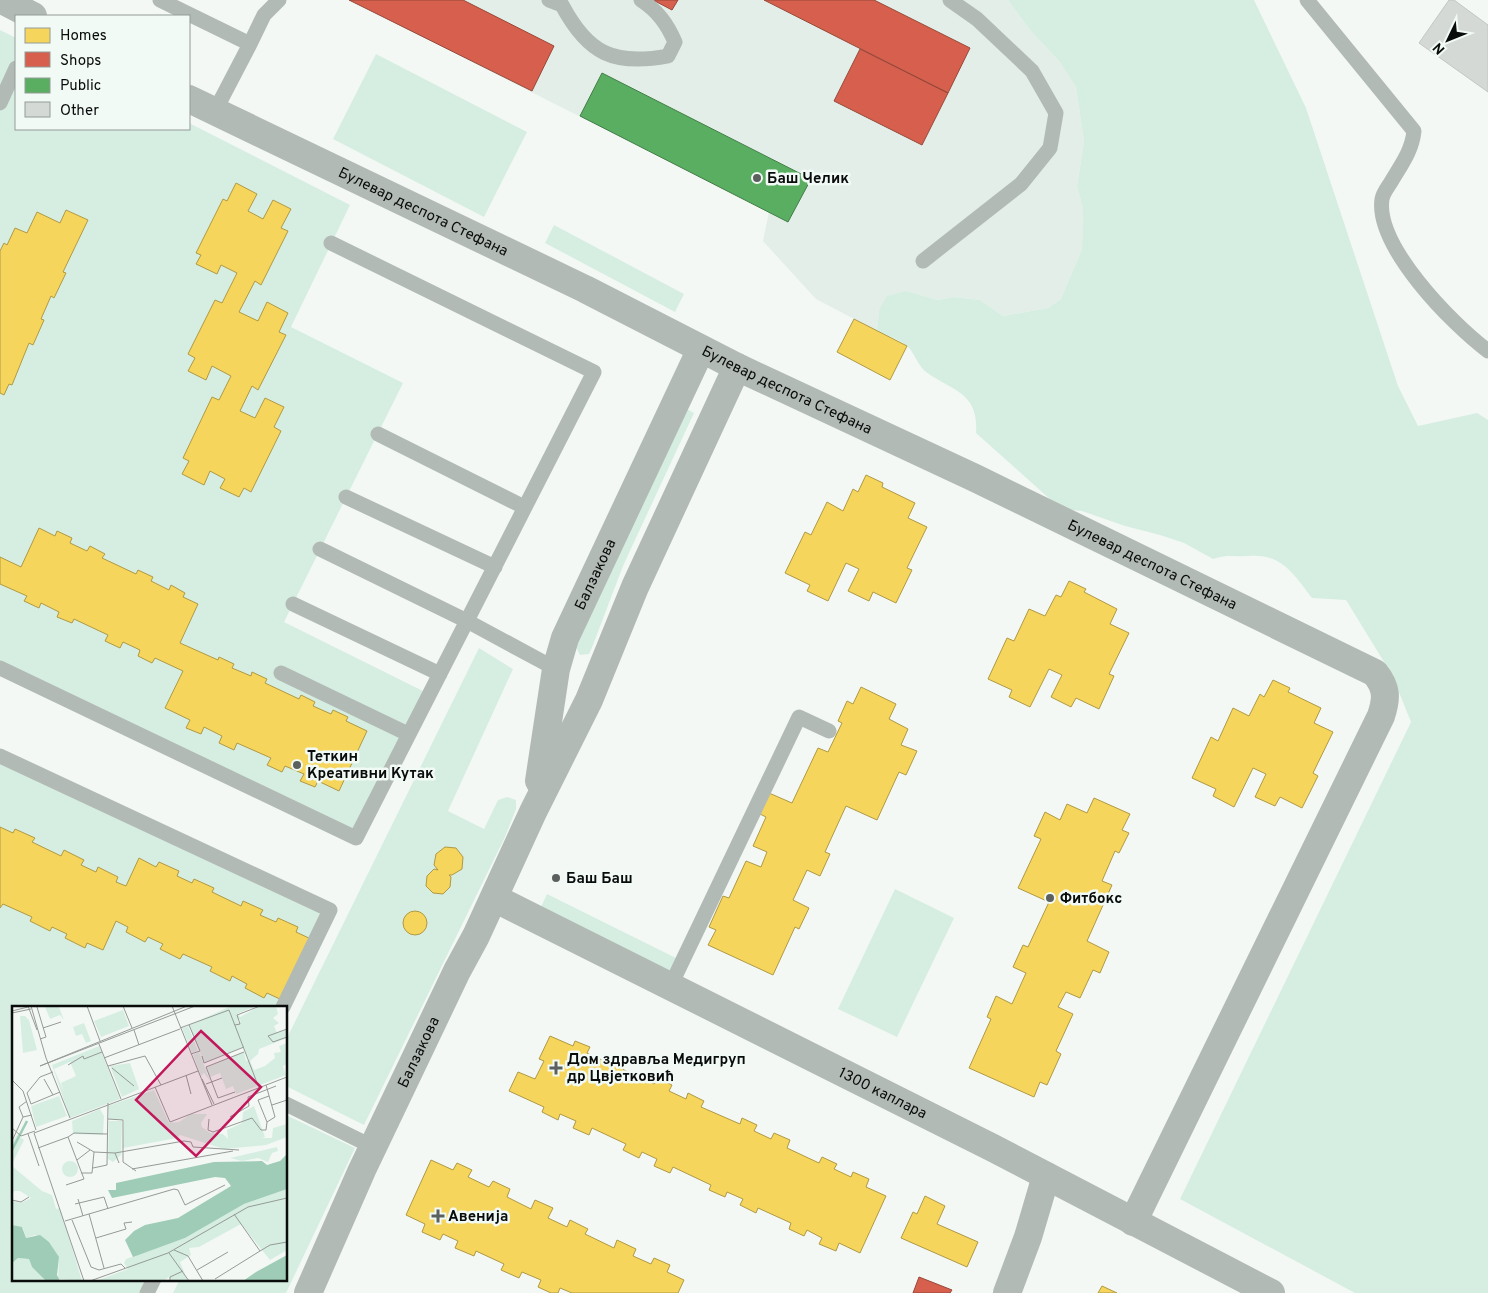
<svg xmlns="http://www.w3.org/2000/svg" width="1488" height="1293" viewBox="0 0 1488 1293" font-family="Overpass,sans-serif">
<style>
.built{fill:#e2eee7}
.green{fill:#d6eee2}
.homes{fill:#f6d55c;stroke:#af9944}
.shops{fill:#d6604d;stroke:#984739}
.public{fill:#5aae61;stroke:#427d47}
.building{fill:#d4d9d6;stroke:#c3c6c4}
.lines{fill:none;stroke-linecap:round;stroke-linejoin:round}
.lane{stroke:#b2bab5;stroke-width:15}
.street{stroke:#b2bab5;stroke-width:28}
.poi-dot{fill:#5b5f5d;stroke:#f1faf5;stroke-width:2}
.labels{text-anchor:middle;stroke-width:5;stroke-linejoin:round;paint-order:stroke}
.poi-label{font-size:15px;font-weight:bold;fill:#090c0b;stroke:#f1faf5;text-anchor:start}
.street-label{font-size:15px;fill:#090c0b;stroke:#f1faf5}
.inset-river{fill:none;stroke:#9eccb6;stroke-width:2.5}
.inset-road{fill:none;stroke:#959a97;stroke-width:1}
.view{fill:#c2185b;fill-opacity:0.15;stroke:#c2185b;stroke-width:2.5}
.inset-edge{fill:none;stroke:#090c0b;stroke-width:2.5}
</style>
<rect width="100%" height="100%" fill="#f3f8f5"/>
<path class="built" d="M349,0H1008L1030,30L1059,61L1076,87L1084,142L1077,186L1083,209L1082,249L1061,299L1048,308L1003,316L980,300L954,297L937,300L907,291L879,310L877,331L816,299L763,241L769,212Z"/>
<path class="green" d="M1008,0H1254L1306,108L1398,386L1418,426L1477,413L1488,420V1293H1355L1180,1199L1411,722L1392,675L1346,600L1312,598C1293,573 1281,553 1248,556C1233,557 1229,554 1213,559L1184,543L1160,535L1125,526L1082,511L1061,509L976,433C979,392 952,391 926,372C918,366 915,354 908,347C901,340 886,335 877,331L879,310L887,296L907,291L937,300L954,297L980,300L1003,316L1048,308L1061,299L1082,249L1083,209L1077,186L1084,142L1076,87L1059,61L1030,30Z
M0,30L16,38V129H189V123L350,205L291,327L403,383L284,622L429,694L355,839L0,668V393L4,395L9,384L12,385L29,343L33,344L44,320L41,319L51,296L54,297L66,273L63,272L88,220L67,210L60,223L37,212L27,233L7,245L4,243L0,251Z
M376,54L527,132L484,217L333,139Z
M554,225L684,294L675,312L545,243Z
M687,409L694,413L623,566L593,645L589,654L580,655L575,645Z
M479,648L513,669L448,811L484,829L498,800L507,797L516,800V809L505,837L364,1125L286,1086V1040Z
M0,756L330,910L283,1007H14V1279H154L147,1293H0Z
M895,889L954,918L897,1037L838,1009Z
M547,894L678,959L670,974L540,909Z
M286,1115L355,1148L286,1293H173L180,1279H286Z"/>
<path class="homes" d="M236,183L257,194L248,211L263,219L273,200L291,209L281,228L288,231L261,285L255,281L239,312L258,321L267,302L288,313L279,332L286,335L258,390L252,386L240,411L255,418L265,398L284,407L274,427L281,431L251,492L244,488L239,497L220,488L225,479L210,471L204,485L182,474L189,461L183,458L212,397L219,400L231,376L212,366L206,380L188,371L195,358L188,354L215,300L222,303L237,273L221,265L217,274L196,264L201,255L196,253L223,199L227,201Z
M66,210L88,220L63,272L66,273L54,298L51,296L41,319L44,320L33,345L29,343L12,385L9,384L4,395L0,393V251L4,243L7,245L15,228L27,233L37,212L60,223Z
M854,319L907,346L890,380L837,352Z
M866,475L883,483L882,487L915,503L908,518L927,527L907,568L912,570L896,603L873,592L869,601L848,591L859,569L846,563L828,601L807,591L810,585L785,573L805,532L811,535L827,502L843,511L853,489L858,492Z
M39,528L55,536L57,531L72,538L70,543L87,551L90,546L105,554L102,558L136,574L138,570L153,577L151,581L169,590L171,585L185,593L183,597L198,604L180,643L218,660L219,657L234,664L232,668L251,676L252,672L267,679L265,683L299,699L301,695L315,702L313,706L331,714L333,710L348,717L346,721L367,731L339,791L318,781L315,787L300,781L304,774L285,766L282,772L267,765L271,758L237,743L234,750L219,743L222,736L204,727L201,734L186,728L190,720L165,708L183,671L155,658L152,663L138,656L140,650L123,642L120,648L105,641L108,635L74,619L72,623L57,617L59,612L41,603L39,608L24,601L27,596L0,584V557L21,567Z
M1069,581L1086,589L1084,592L1117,609L1110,624L1129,633L1109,674L1114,676L1099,709L1076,698L1071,707L1051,697L1062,675L1049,669L1030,707L1009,697L1012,690L988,679L1007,638L1014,641L1029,609L1045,616L1056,595L1061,597Z
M1273,680L1290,688L1288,692L1321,708L1314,723L1333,732L1313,773L1318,776L1302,808L1280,797L1275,806L1255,797L1266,774L1253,768L1234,807L1213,796L1216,789L1192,778L1211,737L1218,741L1233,708L1249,716L1260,694L1264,697Z
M861,687L896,704L889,719L908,729L901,745L917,751L906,775L899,772L877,820L846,806L825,852L830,854L820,876L807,870L793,900L809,908L799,929L795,927L773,975L708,945L716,930L709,927L723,896L729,898L746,861L761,867L767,852L753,846L766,817L760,814L769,793L792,803L818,748L828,752L842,723L838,721L847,701L853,704Z
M1094,798L1130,814L1122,830L1129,833L1119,853L1115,851L1102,881L1112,885L1087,941L1109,952L1100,973L1093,970L1080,998L1066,992L1058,1007L1073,1014L1056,1051L1061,1054L1047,1085L1040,1082L1034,1097L969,1068L991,1019L987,1017L996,996L1012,1004L1026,973L1013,967L1023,945L1028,947L1049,902L1018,888L1041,839L1034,836L1045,812L1060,820L1067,804L1087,813Z
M0,827L13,833L15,829L35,838L32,842L61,856L64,850L84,860L81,865L96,872L98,867L118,877L116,882L126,886L139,858L156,867L159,862L179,871L177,876L192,883L194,879L214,888L212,892L241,906L243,901L263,910L260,915L276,922L278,918L298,927L296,932L311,939L282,1000L267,993L264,998L245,988L247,984L232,976L230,981L210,971L212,967L183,954L180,959L160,949L163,944L148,937L145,942L126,932L128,927L116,921L103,950L87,943L85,948L65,938L67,934L52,927L50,931L30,921L32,917L3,904L0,908Z
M445,847L456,848L463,857L462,869L452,875H449L451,877L450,887L443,894L433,893L426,886L427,876L434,869L438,870L434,865L436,854Z
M403 923a12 12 0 1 1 24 0a12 12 0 1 1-24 0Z
M550,1036L573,1046L575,1041L590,1047L587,1053L604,1061L607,1055L623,1063L620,1068L654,1084L657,1078L672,1085L669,1091L686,1099L688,1093L704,1101L701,1107L740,1124L742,1118L757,1125L754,1131L771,1139L774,1133L790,1140L787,1148L819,1163L822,1157L837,1164L834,1169L851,1177L853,1172L869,1179L866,1187L886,1196L860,1253L839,1243L836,1251L819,1244L822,1238L807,1230L804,1236L789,1229L791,1223L758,1208L756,1213L740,1205L743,1199L727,1192L725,1197L709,1190L711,1185L673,1167L670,1173L654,1166L657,1159L642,1152L639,1158L623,1150L626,1144L592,1128L589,1135L573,1128L576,1121L560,1114L558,1120L542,1112L544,1107L509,1091L518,1072L535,1079L544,1061L539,1059Z
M431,1160L453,1170L457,1163L472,1170L468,1177L489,1187L493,1181L510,1189L507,1197L531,1209L535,1200L553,1208L548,1218L567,1227L570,1220L588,1229L585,1234L614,1248L617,1240L636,1249L633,1256L651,1264L654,1258L670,1265L667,1272L684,1280L678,1293H572L560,1288L558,1293H551L538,1287L541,1280L522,1272L519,1278L501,1270L504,1264L476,1251L474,1256L455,1248L458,1241L443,1234L440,1240L422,1232L425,1224L406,1215Z
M925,1196L945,1206L937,1224L978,1242L967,1267L901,1238L913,1212L917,1214Z
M1102,1286L1117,1293H1098Z"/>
<path class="shops" d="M349,0H463L554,46L532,91Z
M653,0H678L672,10Z
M764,0H874L970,48L948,93Z
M860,49L948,93L922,145L834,101Z
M919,1277L952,1290L950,1293H913Z"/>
<path class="public" d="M602,73L811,179L788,222L580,116Z"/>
<path class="building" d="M1449,0H1454L1488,25V92L1419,43Z"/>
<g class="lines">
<path class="lane" d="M160,0L250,44L264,15L279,0
M549,0L562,5C588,54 614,66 668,56L675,42C667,24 658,11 641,0
M1307,0L1414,131C1412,151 1401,165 1391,182C1388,187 1383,193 1382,199C1375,246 1452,324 1488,351
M0,103L16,68
M214,113L250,44
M923,261L1021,184L1050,148L1056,113L1032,71L977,19L950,0
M378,434L524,507
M346,497L495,567
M320,549L467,621L556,669
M293,604L440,674
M0,668L356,838L594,372L331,243
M281,673L408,734
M0,756L330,910L283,1007
M670,987L799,717L829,731
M286,1104L373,1147
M147,1293L154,1279"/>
<g class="street">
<path d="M2,0L33,16"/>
<path id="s1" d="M189,99L585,289L737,367L975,478L1375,673C1387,688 1387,698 1381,716L1133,1222"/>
<path id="s2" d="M539,781L556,669L565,638L701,349"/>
<path id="s3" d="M494,898L993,1148L1271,1293"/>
<path id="s4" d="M308,1293L362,1170L457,971L476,936L533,812L589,700L635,587L737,367"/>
<path d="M1007,1293L1028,1237L1046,1176"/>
</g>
</g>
<g class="poi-dot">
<circle cx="757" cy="178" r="5"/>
<circle cx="297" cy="765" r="5"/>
<circle cx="556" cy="878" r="5"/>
<circle cx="1050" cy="898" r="5"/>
<path d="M553.5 1060.5h5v5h5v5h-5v5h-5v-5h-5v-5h5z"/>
<path d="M435.5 1208.5h5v5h5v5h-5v5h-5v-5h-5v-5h5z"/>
</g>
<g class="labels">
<g class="poi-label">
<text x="767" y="183">Баш Челик</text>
<text x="307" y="761">Теткин<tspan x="307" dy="17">Креативни Кутак</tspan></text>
<text x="566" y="883">Баш Баш</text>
<text x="1060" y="903">Фитбокс</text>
<text x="567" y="1064">Дом здравља Медигруп<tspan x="567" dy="17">др Цвјетковић</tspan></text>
<text x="448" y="1221">Авенија</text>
</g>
<g class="street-label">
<text dy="5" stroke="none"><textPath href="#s1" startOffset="260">Булевар деспота Стефана</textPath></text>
<text dy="5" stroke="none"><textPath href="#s1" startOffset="665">Булевар деспота Стефана</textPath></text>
<text dy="5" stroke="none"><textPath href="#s1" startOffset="1070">Булевар деспота Стефана</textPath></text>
<text dy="5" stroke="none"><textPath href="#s2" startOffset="216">Балзакова</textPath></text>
<text dy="5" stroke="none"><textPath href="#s4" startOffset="265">Балзакова</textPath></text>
<text dy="5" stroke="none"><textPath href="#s3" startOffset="435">1300 каплара</textPath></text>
</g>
</g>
<g transform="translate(12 1006)">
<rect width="275" height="275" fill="#f3f8f5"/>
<path d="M41,0L47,1L52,14L48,9L38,13L33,1ZM219,0H244L225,8L226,17L229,15L225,12L226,8L228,11L248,0H264L266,8L261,12L267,17L262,20L265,27L275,23V32L247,43L246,48L238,55L242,64L253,60L263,52L262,47L269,46L267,40L275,37V58L271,60L274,69L224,88L221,80L214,83L208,67L198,71L194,61L232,46L234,55L237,54L231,41L192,57L177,19ZM111,4L117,20L89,31L82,15ZM8,10H13L17,14L25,44L11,47ZM72,17L79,35L74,37L70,28L64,30L61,21ZM176,20L186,45L180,47L170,22ZM87,40L108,93L58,112L40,59ZM58,56L64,70L49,77L52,86L42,63ZM187,46L198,75L192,67L189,70L181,49ZM118,57L127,83L110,91L98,60ZM142,84L157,117L167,116L179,108H195L189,117L190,121L198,127L211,128L216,133L215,124L230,117L231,106L242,100L253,131L250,132H260L261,122L275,118V131L254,139L212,143L168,129L165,132L111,142L112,114L97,113L96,100ZM47,90L55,110L24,121L19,100ZM88,103L92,110L91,129L61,128L60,115ZM97,115H110L109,149L101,156L96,153ZM5,129L12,134L0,158V137ZM265,141L266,145L260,147L256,156L246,152L230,155L218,152ZM50 163a8 8 0 1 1 16 0a8 8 0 1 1-16 0ZM0,160L30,185L40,189L44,203L48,202L70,275L46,273L47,252L37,236L23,229L14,232L11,222L0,219V195L9,197L19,192L8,185H2L0,190ZM275,183V244L258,254L229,218L187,241L177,242L179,249L168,256L176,275H161L157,271L151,275H84L116,263L112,257L114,253L173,232L232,198ZM6,252L17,253L20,261L34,275H0V257Z" fill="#d6eee2" fill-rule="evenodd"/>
<path d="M275,148V183L232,198L173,232L121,251L113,234L122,225L133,219L166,212L219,180L213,172L203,171L100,192L96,184H104V177L202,156L250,155L255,159L268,155ZM0,219L10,221L14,232L28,229L37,236L47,251L45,269L48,275H34L20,261L17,253L6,252L0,257ZM275,249V275H231L244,266Z" fill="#9eccb6"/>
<path class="inset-river" d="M0,144L15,115"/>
<path class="inset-road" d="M16,0L25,24M19,0L34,52L58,112M75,0L88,35M111,0L120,22M160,0L200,99M175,0L28,60L183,0M25,1L34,31L28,33M0,5L16,1M0,7L19,3M177,19L188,45L179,48M223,19L228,18L225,9L248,0M31,22L49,16M168,22L217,4L247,82M275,23L256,30L261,36L275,31M122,24L127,39M87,38L109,93M190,50L192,57L232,41M92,52L168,23M56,59L71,50L72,53L90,46M96,60L133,50L149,79M100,62L122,80M41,66L28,71L15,87L19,98L48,86M174,69L179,88M32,73L41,89M190,73L202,98M0,74L11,85L24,124M194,78L210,72M143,81L158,116L275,71M223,86L206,92L194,61L232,46M15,95L7,101L11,111L20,109M260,99L275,94M224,107L218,111L237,100L236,91L264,80M96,113L111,114V156L124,165M197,113L196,124L201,126L240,112L249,124H254L255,116L263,111L254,79M255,116L246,94L257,90M0,122L9,130L23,125M16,128L27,160M0,135L11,111M65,136L82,146L103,147L107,157M26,142L56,131M103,147L172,135L179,136L181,141L227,144M65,154L78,144M81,162L95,159L96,97M120,163L221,145M69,167H80L82,146M54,179L72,173L56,131L62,127L95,128M66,193L71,210M0,194L9,196L17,191M63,198L92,191L96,203M77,208L92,262M60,214L79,261L87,264L109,258L113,262M53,215L162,183L166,184L173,199L213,179M84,232L114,223L112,217L120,216M162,244L176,250L191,275M248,245L258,239L275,236M157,247L177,275M185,264L216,246M203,273L248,245L222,208M72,275L22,127L186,65M78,275L156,247L236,201L275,192M158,275V271L171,265"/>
<path class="view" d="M189,25L249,81L184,150L124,94Z"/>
<rect width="275" height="275" class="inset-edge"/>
</g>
<rect x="15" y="15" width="175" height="115" fill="#f1faf5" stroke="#949b97"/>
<rect x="25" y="28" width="25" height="15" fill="#f6d55c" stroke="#949b97"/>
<text x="60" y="40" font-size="15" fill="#090c0b">Homes</text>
<rect x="25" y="52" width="25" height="15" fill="#d6604d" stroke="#949b97"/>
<text x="60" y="65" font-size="15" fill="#090c0b">Shops</text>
<rect x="25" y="78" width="25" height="15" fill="#5aae61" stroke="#949b97"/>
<text x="60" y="90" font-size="15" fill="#090c0b">Public</text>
<rect x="25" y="102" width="25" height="15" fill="#d4d9d6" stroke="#949b97"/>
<text x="60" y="115" font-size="15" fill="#090c0b">Other</text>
<g transform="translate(1448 40) rotate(227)" stroke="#f1faf5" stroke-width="4" paint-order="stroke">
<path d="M0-4L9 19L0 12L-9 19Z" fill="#090c0b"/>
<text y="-8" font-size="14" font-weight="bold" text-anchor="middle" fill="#090c0b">N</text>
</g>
</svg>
